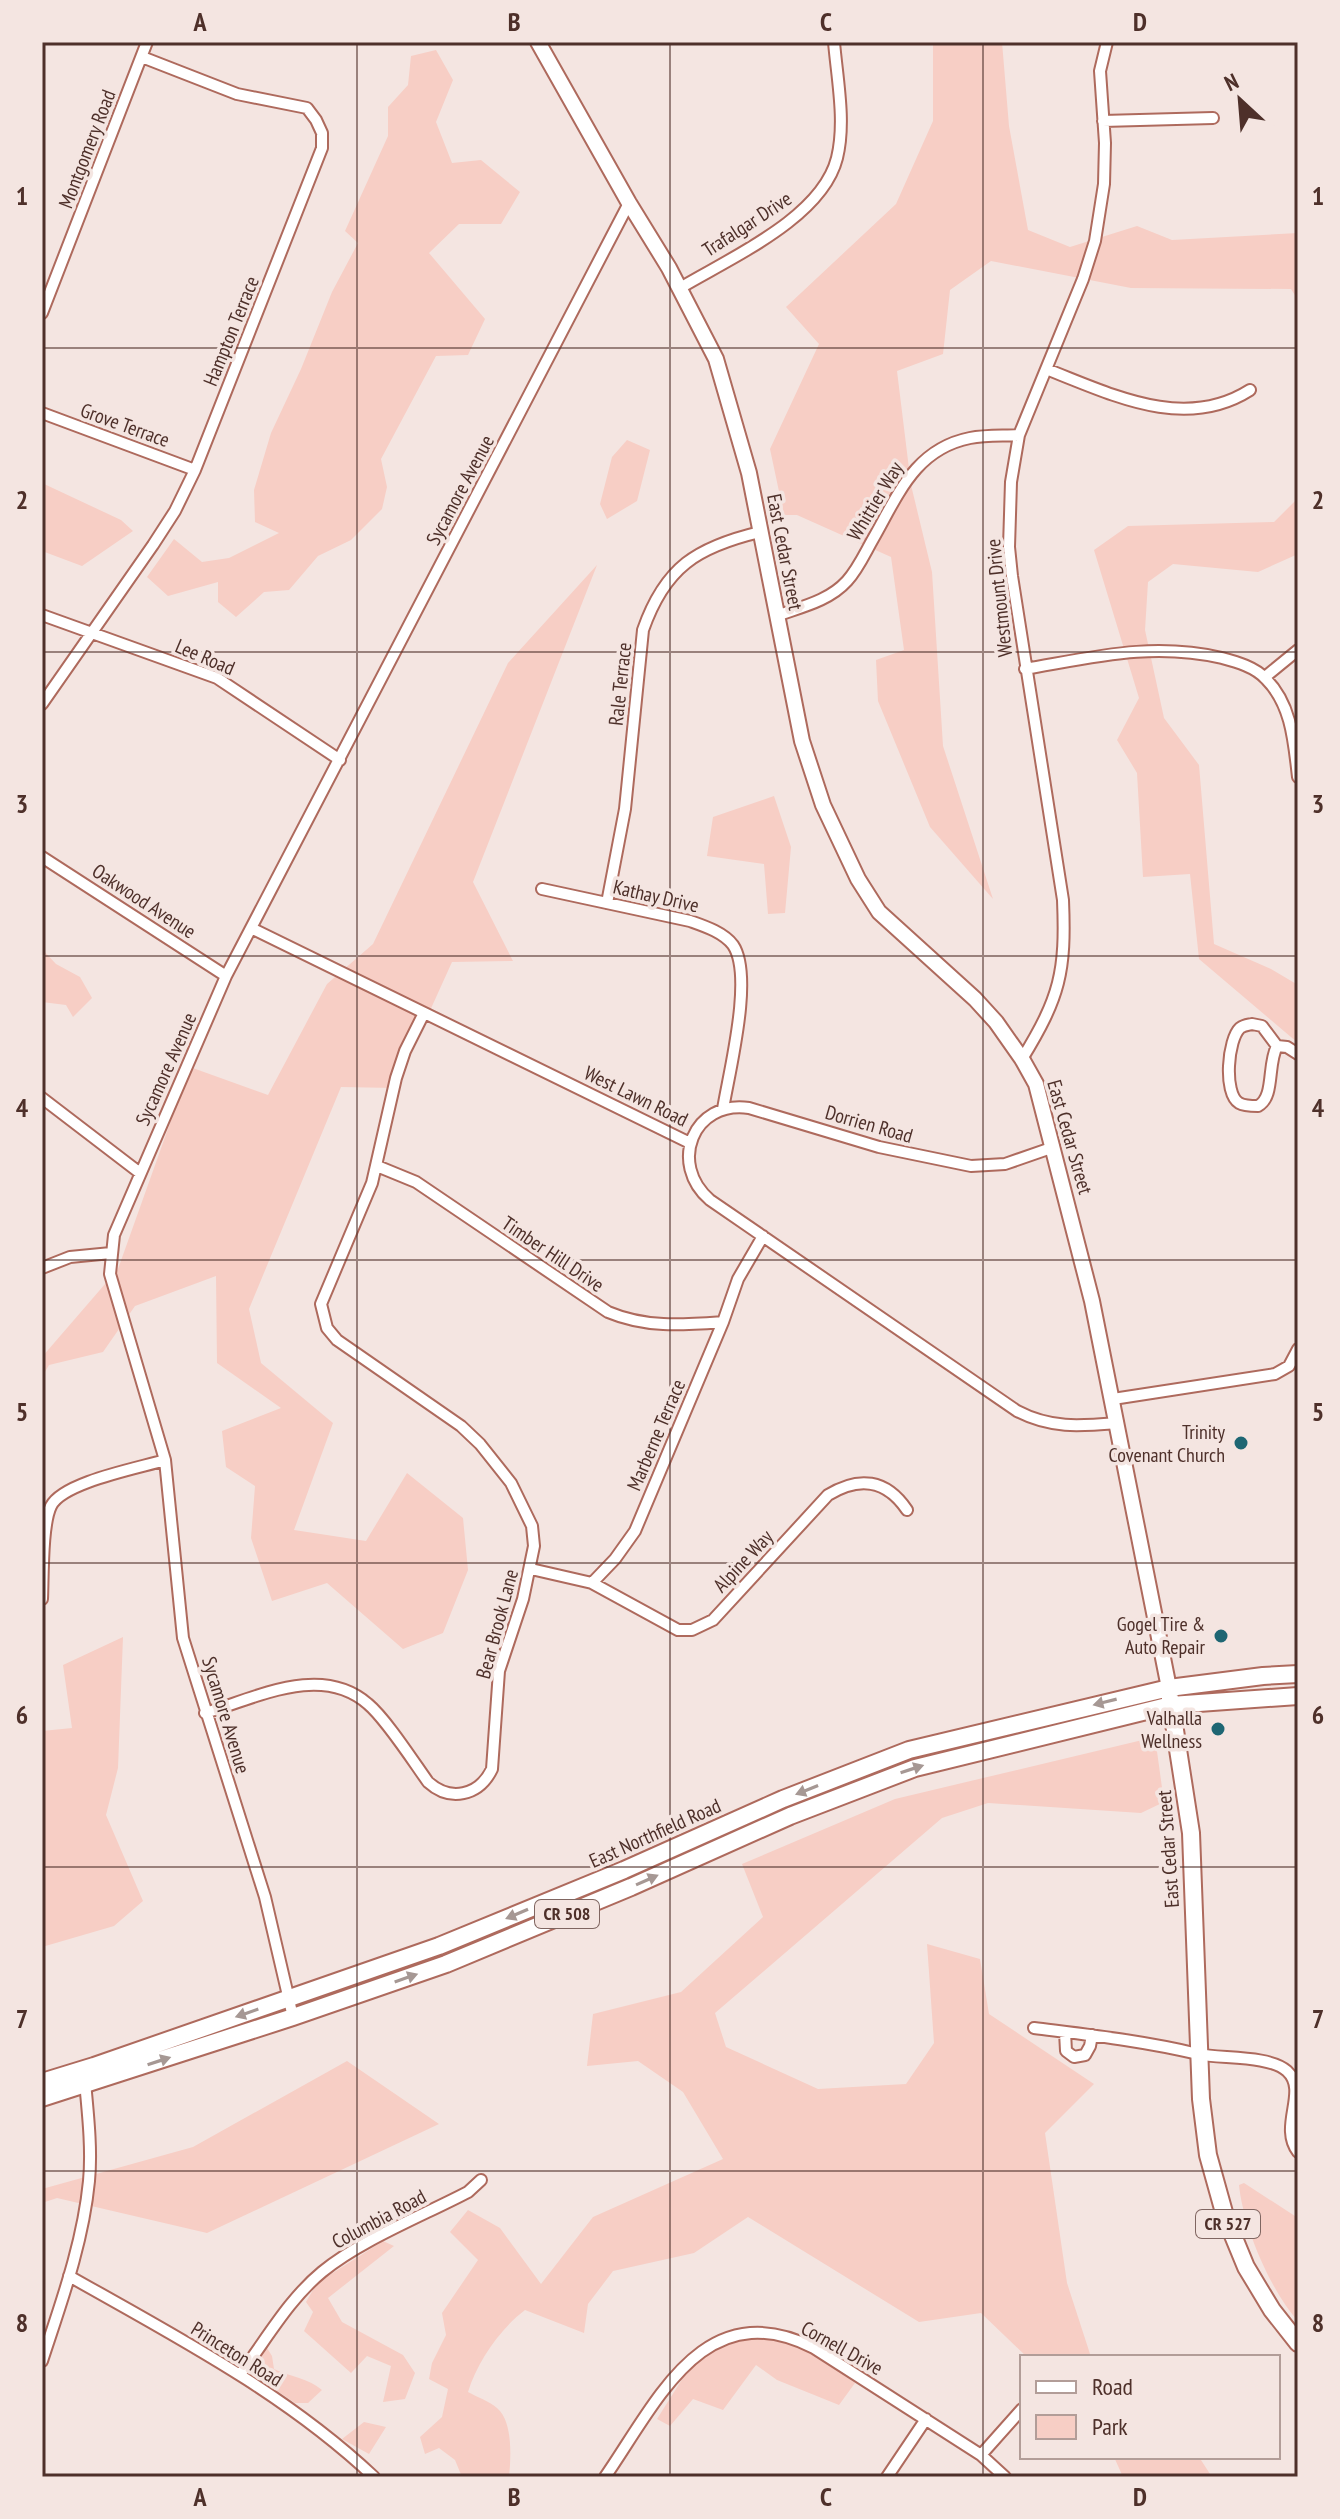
<svg xmlns="http://www.w3.org/2000/svg" width="1340" height="2519" viewBox="0 0 1340 2519" font-family="'PT Sans Narrow',sans-serif">
<style>
.green{fill:#f7cec5}
.lines{fill:none;stroke-linecap:round;stroke-linejoin:round}
.minor-casing{stroke:#ae6a5d;stroke-width:14}
.secondary-casing{stroke:#ae6a5d;stroke-width:18}
.primary-casing{stroke:#ae6a5d;stroke-width:20}
.minor{stroke:#fff;stroke-width:10}
.secondary{stroke:#fff;stroke-width:14}
.primary{stroke:#fff;stroke-width:16}
.oneway{fill:#a69894}
.grid{fill:none;stroke:#4e302a;stroke-width:2;stroke-opacity:0.55}
.poi-dot{fill:#1e6673;stroke:#f4e5e1;stroke-width:3}
.labels{text-anchor:middle;stroke-width:7;stroke-linejoin:round;paint-order:stroke}
.shield{fill:#f4e5e1;stroke:#806661;stroke-width:2}
.shield-label{font-size:18px;font-weight:bold;fill:#4e302a}
.street-label{font-size:20px;fill:#4e302a;stroke:#f4e5e1}
.poi-label{font-size:20px;fill:#4e302a;stroke:#f4e5e1;text-anchor:end}
.neatline{fill:none;stroke:#4e302a;stroke-width:3}
.grid-label{font-size:26px;text-anchor:middle;font-weight:bold;fill:#4e302a}
</style>
<rect width="100%" height="100%" fill="#f4e5e1"/>
<path class="green" d="M933,42H1002L1009,126L1028,230L1070,247L1137,226L1172,240L1298,233V300L1291,289L1131,288L991,261L950,290L943,354L897,371L911,485L932,572L943,746L993,899L930,827L878,701L876,660L904,650L891,557L797,515H784L770,449L819,344L786,307L896,204L933,121Z
M436,50L453,80L436,122L452,163L481,160L520,192L501,224H459L429,253L485,319L468,355L436,356L381,459L387,487L382,509L351,540L318,556L289,590L264,592L236,617L218,602V582L168,596L147,577L174,539L202,562L229,558L279,533L255,522L254,490L271,433L301,369L332,292L358,243L345,231L388,136V107L408,85L411,56Z
M627,440L650,450L637,501L607,519L600,504L612,457Z
M42,483L121,520L133,531L82,566L42,551Z
M1298,498V554L1258,572L1173,564L1148,582L1145,630L1164,718L1199,765L1214,944L1271,969L1298,985V1043L1199,959L1190,874L1143,877L1137,773L1117,740L1139,698L1094,550L1128,526L1274,522Z
M597,565L473,882L513,961L452,962L395,1088L341,1087L249,1309L261,1363L333,1423L294,1530L366,1541L407,1473L463,1518L468,1570L443,1633L403,1649L327,1583L272,1601L251,1538L255,1486L226,1467L222,1431L281,1408L217,1363L216,1276L135,1306L103,1352L49,1365L42,1377V1357L118,1269L190,1067L268,1095L327,984L373,944L508,663Z
M774,796L791,847L785,913L768,914L764,864L707,856L713,817Z
M42,949L56,964L80,977L92,998L73,1017L66,1005L42,1002Z
M123,1637L118,1768L106,1815L143,1901L114,1926L42,1947V1731L72,1728L63,1665Z
M1155,1737L1164,1802L1141,1813L988,1803L942,1818L715,2013L726,2047L818,2089L906,2084L934,2043L927,1944L980,1959L989,2014L1094,2084L1045,2133L1067,2283L1091,2357H1027L981,2313L919,2322L748,2217L694,2253L613,2271L588,2304L584,2333L525,2310C501,2328 477,2362 468,2392C477,2397 489,2401 497,2408C513,2421 511,2458 509,2477H462L455,2460L439,2448L425,2454L420,2437L442,2417L448,2389L429,2379L432,2363L446,2335L442,2313L478,2260L450,2232L468,2210L500,2228L541,2284L593,2217L723,2159L683,2092L638,2061L587,2066L593,2014L681,1992L763,1917L742,1864L895,1799Z
M347,2061L439,2124L207,2233L57,2198L42,2203V2189L193,2147Z
M1244,2183L1298,2218V2321C1270,2290 1243,2226 1239,2185Z
M383,2241L394,2246L328,2298L342,2322L403,2355L415,2373L405,2399L383,2402L391,2366L367,2356L351,2373L304,2331L313,2312L306,2302L317,2283Z
M743,2338C799,2340 811,2352 855,2383L839,2405L777,2380L756,2365L723,2410L693,2399L670,2426L657,2419L688,2370L708,2352Z
M265,2345L272,2356L274,2369C291,2377 308,2378 322,2390L308,2403H295L249,2372Z
M364,2422L386,2427L369,2454L342,2439Z
M1114,2457H1199L1212,2477H1123Z"/>
<g class="lines">
<defs>
<path id="minor" d="M1103,121L1213,118
M680,288C730,258 822,218 837,158C846,122 837,78 834,42
M42,313L147,42
M1046,369C1111,394 1184,432 1250,390
M42,413L195,470
M42,615L217,678L340,760
M776,616C801,607 829,601 847,581C858,569 865,553 873,539C898,495 915,449 970,438C986,435 1003,436 1019,435
M1025,669C1095,657 1152,642 1222,658C1237,662 1255,667 1266,679C1292,705 1294,743 1298,777
M1265,677L1298,650
M42,704L153,545L175,511L195,470L322,148V133L316,120L307,108L237,94L142,57
M42,857L226,976
M542,889L690,921C704,926 723,932 733,945C754,976 729,1072 723,1109
M607,903L625,809L643,630C665,567 697,547 760,532
M253,929L690,1143
M1252,1024L1262,1026L1277,1046C1267,1065 1275,1097 1258,1106C1252,1106 1244,1106 1239,1103C1223,1093 1228,1039 1240,1028C1244,1025 1247,1025 1252,1024Z
M1277,1046L1287,1047L1298,1054
M1022,1059C1060,997 1066,972 1063,900L1012,576L1009,547L1011,482L1019,435L1083,279L1095,241L1104,184L1105,143L1100,71L1107,42
M42,1098L140,1173
M1054,1147L1005,1164L971,1166L879,1147L749,1108C693,1100 668,1164 710,1200L1017,1411C1051,1429 1081,1426 1118,1423
M377,1166L416,1182L608,1312C646,1328 682,1325 723,1322
M42,1268L70,1257L111,1253
M1113,1399L1275,1374L1289,1366L1298,1349
M531,1569L592,1583L678,1630H692L713,1620L828,1495C859,1476 886,1479 907,1510
M592,1583L615,1559L635,1531L723,1322L738,1279L763,1236
M42,1599C43,1577 42,1524 51,1506C63,1482 139,1468 165,1460
M205,1713C256,1698 321,1663 368,1704C386,1719 413,1761 428,1782C450,1802 479,1796 492,1769L499,1671L523,1599L534,1546L532,1526L511,1483L480,1444L461,1426L337,1340L327,1328L321,1304L372,1183L396,1078L405,1051L424,1013
M293,2017L265,1897L183,1638L165,1460L110,1274L114,1235L226,976L629,203
M1034,2028C1089,2035 1144,2041 1198,2054C1221,2059 1269,2055 1287,2071C1309,2091 1278,2126 1298,2152
M1065,2032L1066,2051L1074,2057L1085,2055L1090,2046L1092,2035
M69,2276C175,2336 285,2393 374,2477
M42,2361C61,2303 83,2243 89,2181C92,2150 88,2114 85,2082
M241,2373C266,2340 289,2299 322,2272C361,2240 422,2216 468,2192L481,2180
M981,2455L1022,2409
M605,2477C657,2402 704,2292 814,2348L981,2455L1005,2477
M887,2477L926,2419"/>
<path id="secondary" d="M538,42L629,203L669,268L716,359L749,473L802,741L823,805L858,879L879,912L975,999L996,1022L1022,1059L1036,1084L1092,1301L1169,1688"/>
<path id="primary" d="M1170,1698L1191,1833L1201,2099L1208,2155L1225,2216L1246,2267L1272,2310L1298,2343
M42,2082L94,2066L439,1946L624,1870L783,1799L909,1750L1169,1688L1263,1676L1298,1674
M42,2098L293,2017L446,1964L631,1887L790,1816L915,1768L1171,1705L1298,1696"/>
</defs>
<use href="#minor" class="minor-casing"/>
<use href="#secondary" class="secondary-casing"/>
<use href="#primary" class="primary-casing"/>
<use href="#minor" class="minor"/>
<use href="#secondary" class="secondary"/>
<use href="#primary" class="primary"/>
</g>
<defs><path id="oneway-solid" d="M-6-.8H1V-3.2L6.5 0L1 3.2V.8H-6Z" transform="scale(2)"/></defs>
<g class="oneway">
<use href="#oneway-solid" transform="translate(1105 1702) rotate(166)"/>
<use href="#oneway-solid" transform="translate(912 1769) rotate(-18)"/>
<use href="#oneway-solid" transform="translate(807 1790) rotate(158)"/>
<use href="#oneway-solid" transform="translate(647 1880) rotate(-24)"/>
<use href="#oneway-solid" transform="translate(517 1914) rotate(157)"/>
<use href="#oneway-solid" transform="translate(406 1978) rotate(-19)"/>
<use href="#oneway-solid" transform="translate(247 2013) rotate(161)"/>
<use href="#oneway-solid" transform="translate(159 2061) rotate(-18)"/>
</g>
<path class="grid" d="M357,42V2477M670,42V2477M983,42V2477M42,348H1298M42,652H1298M42,956H1298M42,1260H1298M42,1563H1298M42,1867H1298M42,2171H1298"/>
<g class="poi-dot">
<circle cx="1241" cy="1443" r="8"/>
<circle cx="1221" cy="1636" r="8"/>
<circle cx="1218" cy="1729" r="8"/>
</g>
<g class="labels">
<g class="shield">
<rect x="535" y="1900" width="64" height="28" rx="6"/>
<rect x="1196" y="2210" width="64" height="28" rx="6"/>
</g>
<g class="shield-label">
<text x="567" y="1920">CR 508</text>
<text x="1228" y="2230">CR 527</text>
</g>
<g class="street-label">
<text transform="translate(87 149) rotate(-69)" y="7">Montgomery Road</text>
<text transform="translate(747 224) rotate(-33)" y="7">Trafalgar Drive</text>
<text transform="translate(231 331) rotate(-68)" y="7">Hampton Terrace</text>
<text transform="translate(125 425) rotate(20)" y="7">Grove Terrace</text>
<text transform="translate(460 490) rotate(-62)" y="7">Sycamore Avenue</text>
<text transform="translate(875 501) rotate(-59)" y="7">Whittier Way</text>
<text transform="translate(785 552) rotate(79)" y="7">East Cedar Street</text>
<text transform="translate(999 598) rotate(-96)" y="7">Westmount Drive</text>
<text transform="translate(205 657) rotate(23)" y="7">Lee Road</text>
<text transform="translate(620 684) rotate(-84)" y="7">Rale Terrace</text>
<text transform="translate(656 896) rotate(13)" y="7">Kathay Drive</text>
<text transform="translate(144 901) rotate(33)" y="7">Oakwood Avenue</text>
<text transform="translate(166 1069) rotate(-66)" y="7">Sycamore Avenue</text>
<text transform="translate(636 1096) rotate(26)" y="7">West Lawn Road</text>
<text transform="translate(869 1124) rotate(16)" y="7">Dorrien Road</text>
<text transform="translate(1070 1137) rotate(74)" y="7">East Cedar Street</text>
<text transform="translate(553 1254) rotate(34)" y="7">Timber Hill Drive</text>
<text transform="translate(656 1435) rotate(-67)" y="7">Marberne Terrace</text>
<text transform="translate(743 1561) rotate(-47)" y="7">Alpine Way</text>
<text transform="translate(497 1624) rotate(-75)" y="7">Bear Brook Lane</text>
<text transform="translate(226 1715) rotate(73)" y="7">Sycamore Avenue</text>
<text transform="translate(655 1833) rotate(-24)" y="7">East Northfield Road</text>
<text transform="translate(1168 1849) rotate(-94)" y="7">East Cedar Street</text>
<text transform="translate(379 2219) rotate(-28)" y="7">Columbia Road</text>
<text transform="translate(842 2348) rotate(29)" y="7">Cornell Drive</text>
<text transform="translate(237 2354) rotate(32)" y="7">Princeton Road</text>
</g>
<g class="poi-label">
<text x="1225" y="1439">Trinity<tspan x="1225" dy="23">Covenant Church</tspan></text>
<text x="1205" y="1631">Gogel Tire &amp;<tspan x="1205" dy="23">Auto Repair</tspan></text>
<text x="1202" y="1725">Valhalla<tspan x="1202" dy="23">Wellness</tspan></text>
</g>
</g>
<rect width="1340" height="2519" fill="none" stroke="#f4e5e1" stroke-width="88"/>
<rect x="1020" y="2355" width="260" height="104" fill="#f4e5e1" stroke="#b29d98" stroke-width="2"/>
<rect x="1036" y="2381" width="40" height="12" fill="#ffffff" stroke="#b29d98" stroke-width="2"/>
<text x="1092" y="2395" font-size="24" fill="#4e302a">Road</text>
<rect x="1036" y="2415" width="40" height="24" fill="#f7cec5" stroke="#b29d98" stroke-width="2"/>
<text x="1092" y="2435" font-size="24" fill="#4e302a">Park</text>
<g transform="translate(1240 100) rotate(334)" stroke="#f4e5e1" stroke-width="6" paint-order="stroke">
<path d="M0-6L14 30L0 20L-14 30Z" fill="#4e302a"/>
<text y="-12" font-size="22" font-weight="bold" text-anchor="middle" fill="#4e302a">N</text>
</g>
<rect x="44" y="44" width="1252" height="2431" class="neatline"/>
<g class="grid-label">
<text x="200" y="31">A</text>
<text x="514" y="31">B</text>
<text x="826" y="31">C</text>
<text x="1140" y="31">D</text>
<text x="22" y="205">1</text>
<text x="1318" y="205">1</text>
<text x="22" y="509">2</text>
<text x="1318" y="509">2</text>
<text x="22" y="813">3</text>
<text x="1318" y="813">3</text>
<text x="22" y="1117">4</text>
<text x="1318" y="1117">4</text>
<text x="22" y="1421">5</text>
<text x="1318" y="1421">5</text>
<text x="22" y="1724">6</text>
<text x="1318" y="1724">6</text>
<text x="22" y="2028">7</text>
<text x="1318" y="2028">7</text>
<text x="22" y="2332">8</text>
<text x="1318" y="2332">8</text>
<text x="200" y="2506">A</text>
<text x="514" y="2506">B</text>
<text x="826" y="2506">C</text>
<text x="1140" y="2506">D</text>
</g>
</svg>
